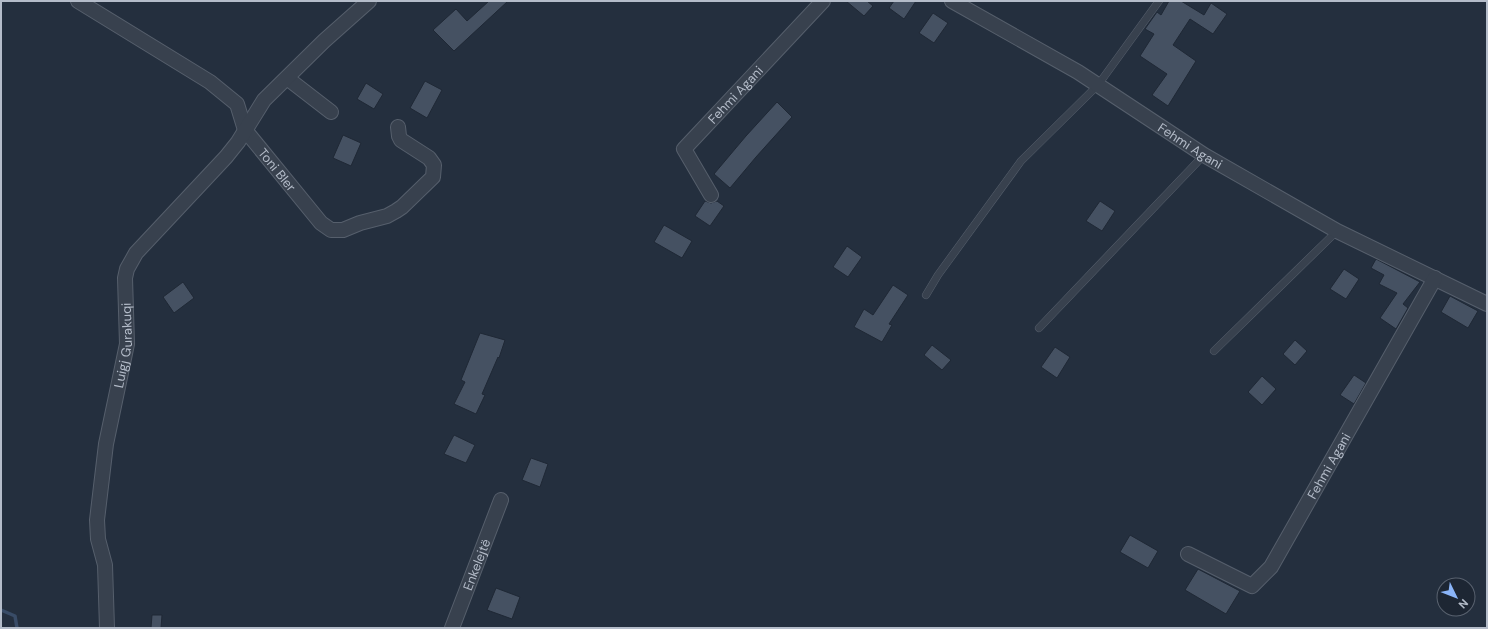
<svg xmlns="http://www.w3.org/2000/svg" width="1488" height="629" viewBox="0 0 1488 629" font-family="'DM Sans',sans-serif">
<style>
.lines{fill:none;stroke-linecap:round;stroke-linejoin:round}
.stream{stroke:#394c67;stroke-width:3.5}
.building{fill:#455162;stroke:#1f2835}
.service-casing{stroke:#565f6c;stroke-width:8}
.minor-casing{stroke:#565f6c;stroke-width:16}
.service{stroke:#38414e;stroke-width:7}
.minor{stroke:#38414e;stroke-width:14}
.labels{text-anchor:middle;stroke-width:3;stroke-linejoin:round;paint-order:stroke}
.street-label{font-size:13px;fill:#b4bcc9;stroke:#1d2633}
</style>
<rect width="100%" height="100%" fill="#242f3e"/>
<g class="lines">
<path class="stream" d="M1,610L15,616L17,628"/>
</g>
<path class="building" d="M489,1H508L454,51L433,30L456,9L467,21Z
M846,1H867L873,6L864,16Z
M894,1H916L904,19L889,8Z
M1169,1H1181L1204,15L1211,3L1227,14L1213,34L1190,19L1173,45L1196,61L1168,106L1152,95L1167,74L1140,56L1154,34L1145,29L1157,12L1161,15Z
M933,13L948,23L934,43L919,33Z
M425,81L442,90L427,118L410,108Z
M366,83L383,94L374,109L357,99Z
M777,102L792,117L756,157L730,188L714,174L746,136Z
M343,135L361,143L351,166L333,158Z
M705,201L711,203L717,201L724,206L710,226L695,216Z
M1100,201L1115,211L1102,231L1086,221Z
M664,225L692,241L682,258L654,242Z
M847,246L862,257L848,277L833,267Z
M1376,259L1420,282L1403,304L1408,308L1396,329L1380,318L1397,293L1379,284L1384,275L1371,268Z
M1344,269L1359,279L1346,299L1330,289Z
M183,282L194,298L174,313L163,297Z
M893,285L908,295L889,324L892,325L882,342L854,327L864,309L873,315Z
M1450,296L1478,311L1468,328L1441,312Z
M480,333L505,340L499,358L498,357L482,394L485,395L476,414L454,404L465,382L461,380Z
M1295,340L1307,351L1295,365L1283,354Z
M932,345L951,360L942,370L924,355Z
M1055,347L1070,357L1057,378L1041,367Z
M1354,375L1366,383L1354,404L1340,395Z
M1262,376L1276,389L1262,405L1248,392Z
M454,435L475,445L466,463L444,454Z
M531,458L548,464L540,487L522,480Z
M1130,535L1158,551L1148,568L1120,552Z
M1198,569L1240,591L1226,614L1185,590Z
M496,588L520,597L512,619L487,610Z
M152,615H162L161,628H151Z"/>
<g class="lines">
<defs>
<path id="service" d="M926,295L938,275L1021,161L1098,85L1159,1
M1039,328L1204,155
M1214,351L1337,231"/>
<g id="minor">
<path id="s1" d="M78,1L210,82L237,104L245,130L321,223L331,230H343L360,223L387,216L396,211L402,207L433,177L434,165L429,158L401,140L399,136L398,127"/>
<path id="s2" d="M952,1L1078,72L1204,155L1337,231L1487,304"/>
<path d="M287,78L331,112"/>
<path id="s3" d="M711,195L684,149L823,1"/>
<path id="s4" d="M1188,554L1252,586L1271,567L1435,278"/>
<path id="s5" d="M107,628L105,565L98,539L97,520L106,444L127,344L125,278L127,269L136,253L226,157L238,142L264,100L324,41L369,1"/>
<path id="s6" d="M452,628L501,500"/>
</g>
</defs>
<use href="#service" class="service-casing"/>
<use href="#minor" class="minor-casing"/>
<use href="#service" class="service"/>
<use href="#minor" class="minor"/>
</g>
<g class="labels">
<g class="street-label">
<text dy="5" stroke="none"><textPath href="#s3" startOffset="128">Fehmi Agani</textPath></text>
<text dy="5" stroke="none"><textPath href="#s2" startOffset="279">Fehmi Agani</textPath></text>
<text dy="5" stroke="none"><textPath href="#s1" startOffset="268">Toni Bler</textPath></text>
<text dy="5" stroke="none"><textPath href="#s5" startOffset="286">Luigj Gurakuqi</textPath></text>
<text dy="5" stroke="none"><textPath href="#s4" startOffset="215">Fehmi Agani</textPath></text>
<text dy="5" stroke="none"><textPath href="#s6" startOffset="68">Enkelejtë</textPath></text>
</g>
</g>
<rect width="1488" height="629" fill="none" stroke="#b4bcc9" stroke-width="4"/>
<g transform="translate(1456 597) rotate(133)"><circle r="19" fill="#1d2633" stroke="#59626f"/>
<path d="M0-3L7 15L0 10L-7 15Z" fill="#8ab4f8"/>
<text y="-6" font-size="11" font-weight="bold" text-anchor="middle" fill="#b4bcc9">N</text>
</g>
</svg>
